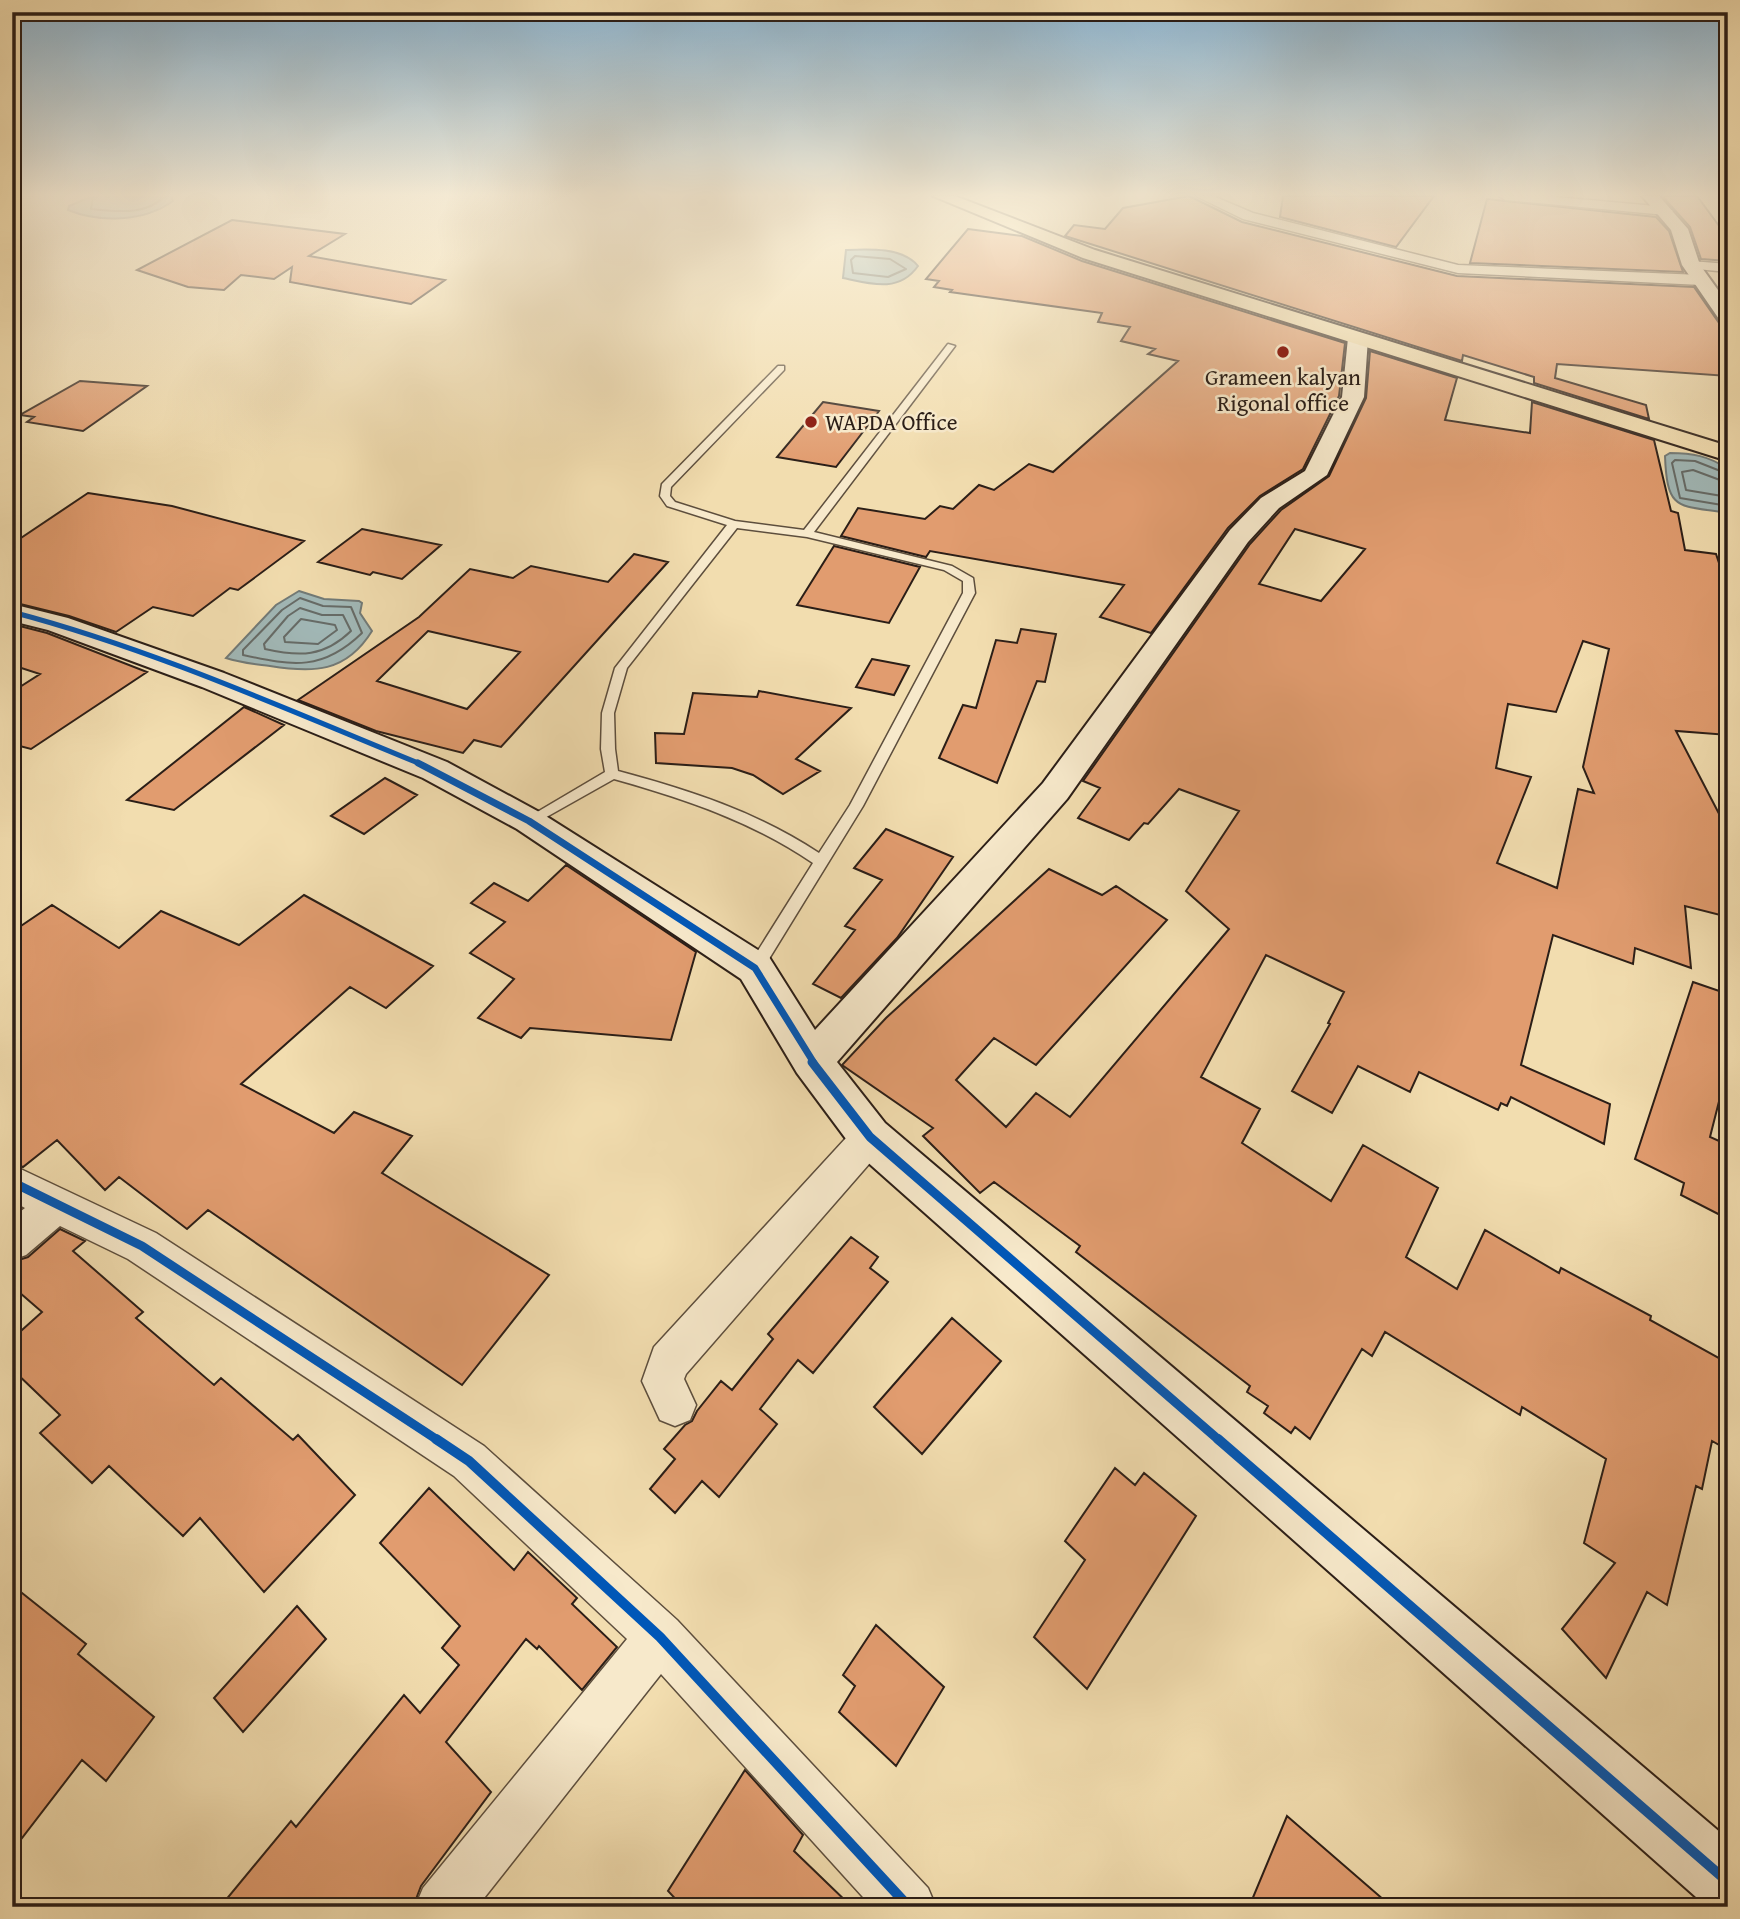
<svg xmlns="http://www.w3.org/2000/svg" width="1740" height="1919" viewBox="0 0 1740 1919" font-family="'Gentium Book Plus',serif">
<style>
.water{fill:#a1b8b7;stroke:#727a77;stroke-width:2}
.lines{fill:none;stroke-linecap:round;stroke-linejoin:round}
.shore{stroke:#666b67;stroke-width:2}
.building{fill:#e19c6f;stroke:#2b1e17;stroke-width:2;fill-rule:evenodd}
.lane-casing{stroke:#5d4e3d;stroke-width:3}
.street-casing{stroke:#5d4e3d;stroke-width:3}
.secondary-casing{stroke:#2b1e17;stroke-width:4}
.highway-casing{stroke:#2b1e17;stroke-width:4}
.lane{fill:#f7e9cb;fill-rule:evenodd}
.street{fill:#f7e9cb;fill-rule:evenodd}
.secondary{fill:#f7e9cb;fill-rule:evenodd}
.highway{fill:#f2ddaf;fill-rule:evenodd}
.cycleway-far3-casing{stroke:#f7e9cb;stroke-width:9}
.cycleway-far2-casing{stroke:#f7e9cb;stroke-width:11}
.cycleway-far1-casing{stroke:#f7e9cb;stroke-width:13}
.cycleway-casing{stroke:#f7e9cb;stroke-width:15}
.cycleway-far3{stroke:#0057b8;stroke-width:5}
.cycleway-far2{stroke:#0057b8;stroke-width:7}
.cycleway-far1{stroke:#0057b8;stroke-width:9}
.cycleway{stroke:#0057b8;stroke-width:10}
.poi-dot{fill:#8f2418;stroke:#f7e9cb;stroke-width:2.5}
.labels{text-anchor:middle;stroke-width:5;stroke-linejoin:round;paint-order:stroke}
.far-poi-label{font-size:23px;fill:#2b1e17;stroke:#f7e9cb}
</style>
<rect width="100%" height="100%" fill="#f2ddaf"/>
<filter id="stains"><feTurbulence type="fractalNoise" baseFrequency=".00286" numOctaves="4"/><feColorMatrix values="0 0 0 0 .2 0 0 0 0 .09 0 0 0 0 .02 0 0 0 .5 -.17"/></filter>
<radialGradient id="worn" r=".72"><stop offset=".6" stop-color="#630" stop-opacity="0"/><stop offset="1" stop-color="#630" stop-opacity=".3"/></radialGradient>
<path class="water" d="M93,196H171L173,201C144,222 100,223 68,210L69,206Z
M846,250C868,249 903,247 918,266C899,293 871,284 843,278Z
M1670,453C1692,453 1709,456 1728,469V513C1679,505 1667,513 1665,456Z
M299,591L324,599L359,601L362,603L360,613L372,631C346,673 313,673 270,666C255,664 241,663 226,658L276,605Z"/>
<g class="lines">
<path class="shore" d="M93,196L91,209C116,211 146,216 165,196
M855,256L890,259L906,269L888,277L853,273L851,260Z
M1728,474L1695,461L1675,460L1672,463L1680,498L1728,506
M1728,483L1693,470L1682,472L1686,490L1728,497
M300,598L323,606L351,607L362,633C323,671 293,666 243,655V650L282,610Z
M300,608L322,615H343L351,631C324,657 300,657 265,649L264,644L288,616Z
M301,619L335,625L337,630L318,644L285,642L284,637Z"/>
</g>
<path class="building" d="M1189,196L1242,222L1457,276L1694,287L1719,323L1728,326V376L1557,364L1555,378L1646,405L1649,419L1534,383V377L1463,355L1462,361L1065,236L1074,225L1105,229L1123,208Z
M1283,196H1434L1396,247L1280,217Z
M1662,196H1697L1728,238V261L1701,259L1690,227Z
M1487,199L1656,217L1669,231L1683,272L1470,263Z
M232,220L345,234L309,256L445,280L411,304L290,282L292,267L274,279L241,275L224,290L188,287L137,270Z
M968,229L1022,236L1082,261L1345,343L1339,396L1303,469L1260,496L1228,528L1151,633L1100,617L1124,585L930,551L926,557L841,536L858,508L925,519L940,506L953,509L979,485L994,490L1029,464L1053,472L1178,361L1148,354L1155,349L1121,341L1130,327L1098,322L1102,313L950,292L952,290L934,287L939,281L926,279Z
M1370,351L1457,378L1445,420L1530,433L1532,402L1654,440L1671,511L1678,513L1685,550L1716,554L1728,590V735L1676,731L1728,831V917L1685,906L1691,968L1635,948L1633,964L1553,935L1521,1065L1610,1104L1604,1144L1511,1097L1507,1106L1501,1103L1498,1110L1419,1072L1410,1092L1358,1066L1332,1113L1292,1091L1330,1024L1328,1023L1344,992L1266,955L1201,1077L1260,1109L1242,1143L1331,1201L1363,1145L1438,1188L1406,1257L1457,1289L1485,1230L1559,1273L1561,1268L1651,1316L1650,1320L1728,1363V1450L1712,1441L1702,1489L1696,1486L1667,1605L1647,1592L1606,1678L1562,1629L1615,1563L1584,1543L1606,1459L1522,1407L1520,1415L1385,1332L1372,1356L1362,1349L1310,1439L1295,1427L1291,1433L1264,1413L1268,1406L1247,1392L1250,1386L1076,1252L1080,1246L994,1182L980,1193L923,1136L933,1128L842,1065L886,1018L1049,869L1102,895L1116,886L1167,920L1036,1065L994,1038L956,1080L1006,1127L1036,1093L1070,1117L1229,929L1186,891L1239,811L1179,789L1148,824L1144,823L1129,840L1078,818L1100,788L1083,781L1250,544L1281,510L1329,476L1366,398ZM1295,529L1365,549L1321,601L1259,584ZM1583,641L1609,649L1583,767L1594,793L1578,789L1557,888L1497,863L1531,777L1496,768L1508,704L1556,712Z
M80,381L147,386L83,431L27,422L34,417L20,415Z
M823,402L879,411L836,467L777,457Z
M88,493L172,506L304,541L238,590L230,588L193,616L153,607L116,632L69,616L12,602V544Z
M362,529L441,545L402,579L373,572L370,575L318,562Z
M834,546L920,567L889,623L797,605Z
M634,554L668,562L501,747L474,740L463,753L376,731L298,700L419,617L470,569L513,578L531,566L608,582ZM428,631L520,652L467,709L377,681Z
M12,624L47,633L147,672L31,749L12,744V692L40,674L12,665Z
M1021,629L1056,634L1045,682L1037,681L997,783L939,758L963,705L976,708L996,640L1017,643Z
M872,659L909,666L894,695L856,687Z
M759,691L851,708L796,759L820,771L783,794L753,775L732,768L656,763L655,733L684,734L693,693L757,697Z
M244,707L284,725L174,810L127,800Z
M385,778L417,795L364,834L331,816Z
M886,829L953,857L897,938L841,998L813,984L855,930L845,926L882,880L854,868Z
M566,865L696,952L671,1040L530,1028L521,1038L478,1018L514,979L470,953L505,922L471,903L494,883L528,901Z
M304,895L433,966L386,1008L350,987L241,1084L334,1133L354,1112L412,1136L382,1173L549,1275L462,1385L208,1210L187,1229L119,1177L105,1190L57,1140L23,1167L12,1163V932L52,905L119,948L161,911L239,945Z
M1693,982L1728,994V1066L1710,1137L1728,1145V1219L1681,1195L1684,1183L1635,1159Z
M60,1229L85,1241L73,1251L143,1312L136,1318L214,1385L221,1378L293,1440L298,1435L355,1495L264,1592L200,1518L183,1536L109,1466L92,1483L40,1433L60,1415L12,1369V1339L42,1312L12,1286V1262L28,1257Z
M851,1237L878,1257L870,1268L888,1282L813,1373L798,1360L760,1409L777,1424L719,1497L702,1481L675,1513L650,1489L675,1459L664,1449L685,1425L692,1421L697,1411L721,1381L732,1390L773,1339L768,1334Z
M952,1318L1001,1361L922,1454L874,1407Z
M1115,1468L1135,1485L1144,1473L1196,1516L1087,1689L1034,1637L1085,1560L1065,1541Z
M429,1488L514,1570L528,1552L577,1598L572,1604L617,1647L582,1690L539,1646L537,1649L526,1639L446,1742L491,1792L421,1886L413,1907H220L291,1821L296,1827L404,1695L420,1713L459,1665L442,1648L460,1626L380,1543Z
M12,1585L86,1644L78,1654L154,1717L106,1781L82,1760L12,1851Z
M297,1606L326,1639L243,1732L214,1698Z
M876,1625L944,1687L896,1766L839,1712L855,1686L843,1675Z
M745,1770L803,1835L794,1851L852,1907H683L668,1891Z
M1287,1816L1392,1907H1249Z"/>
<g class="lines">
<defs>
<path id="lane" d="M948,344L955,346L814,532L952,566L973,578L975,593L863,806L761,972H749L747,968L813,863C751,821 685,799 614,779L534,824L529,826L522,821L605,772L601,749L602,713L615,668L727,525L667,506L660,496L662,484L778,366H784V370L671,487L670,496L675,502L735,521L804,530ZM737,528L807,537L944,570L963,581V593L850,805L819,853C757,812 689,790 618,771L615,749L614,713L627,668Z"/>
<path id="street" d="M1196,196H1213L1253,213L1458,265L1701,275L1709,280L1701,285L1458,273L1243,219Z
M1499,196H1545L1666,207L1673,211L1666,215L1505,200Z
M1691,261L1728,264V272L1686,268L1684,265Z
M870,1121L883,1126L888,1137L883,1148L686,1374L684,1379L696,1405L690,1420L675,1426L660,1420L642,1381L654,1347L857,1126Z
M12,1165L156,1233L484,1446L677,1620L928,1888L936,1907H872L661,1674L477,1907H415L423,1888L627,1639L454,1476L128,1259L60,1226L26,1255L12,1260V1218L25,1208L12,1201Z"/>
<path id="secondary" d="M1642,196H1659L1688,229L1700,265L1728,304V324L1721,322L1682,265L1671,230Z
M1358,332L1368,338L1364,397L1327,475L1279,508L1248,542L1067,799L837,1062L885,1123L1728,1839V1907L1705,1905L855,1151L797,1073L741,979L517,829L423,778L202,687L48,630L12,621V604L68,618L224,673L447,762L541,813L769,957L815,1030L1043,783L1230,530L1261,498L1305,471L1342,397L1348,338Z"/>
<path id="highway" d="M933,196H955L1095,250L1728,446V461L1083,258Z"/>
</defs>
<use href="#lane" class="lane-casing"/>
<use href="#street" class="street-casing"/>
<use href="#secondary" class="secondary-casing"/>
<use href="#highway" class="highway-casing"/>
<use href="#lane" class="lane"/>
<use href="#street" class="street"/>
<use href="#secondary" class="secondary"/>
<use href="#highway" class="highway"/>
<defs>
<path id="cycleway-far3" d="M12,612C153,649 288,710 423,765"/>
<path id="cycleway-far2" d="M418,763L529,821L755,968L814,1063"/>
<path id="cycleway-far1" d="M812,1062L870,1137L1220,1441
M12,1182L142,1246L439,1441"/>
<path id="cycleway" d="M436,1439L469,1461L660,1637L909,1907
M1218,1439L1728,1882"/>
</defs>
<use href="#cycleway-far3" class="cycleway-far3-casing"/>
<use href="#cycleway-far2" class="cycleway-far2-casing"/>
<use href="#cycleway-far1" class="cycleway-far1-casing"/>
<use href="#cycleway" class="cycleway-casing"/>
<use href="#cycleway-far3" class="cycleway-far3"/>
<use href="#cycleway-far2" class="cycleway-far2"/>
<use href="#cycleway-far1" class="cycleway-far1"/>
<use href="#cycleway" class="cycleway"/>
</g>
<linearGradient id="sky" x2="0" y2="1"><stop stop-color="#8bb6d4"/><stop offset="0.42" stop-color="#f9f0db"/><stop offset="1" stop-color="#f9f0db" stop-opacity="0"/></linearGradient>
<rect width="1740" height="464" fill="url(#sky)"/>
<g class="poi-dot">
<circle cx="1283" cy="352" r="7"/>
<circle cx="811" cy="422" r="7"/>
</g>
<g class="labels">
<g class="far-poi-label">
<text x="1283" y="385">Grameen kalyan<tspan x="1283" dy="26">Rigonal office</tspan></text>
<text x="825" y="430" text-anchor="start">WAPDA Office</text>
</g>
</g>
<rect width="1740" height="1919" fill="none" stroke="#f2ddaf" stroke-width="42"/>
<rect x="14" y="14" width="1712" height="1891" fill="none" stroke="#2b1e17" stroke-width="3.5"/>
<rect x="21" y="21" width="1698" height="1877" fill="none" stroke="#2b1e17" stroke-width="2"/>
<rect width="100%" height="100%" filter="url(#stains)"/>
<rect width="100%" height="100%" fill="url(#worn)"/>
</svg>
